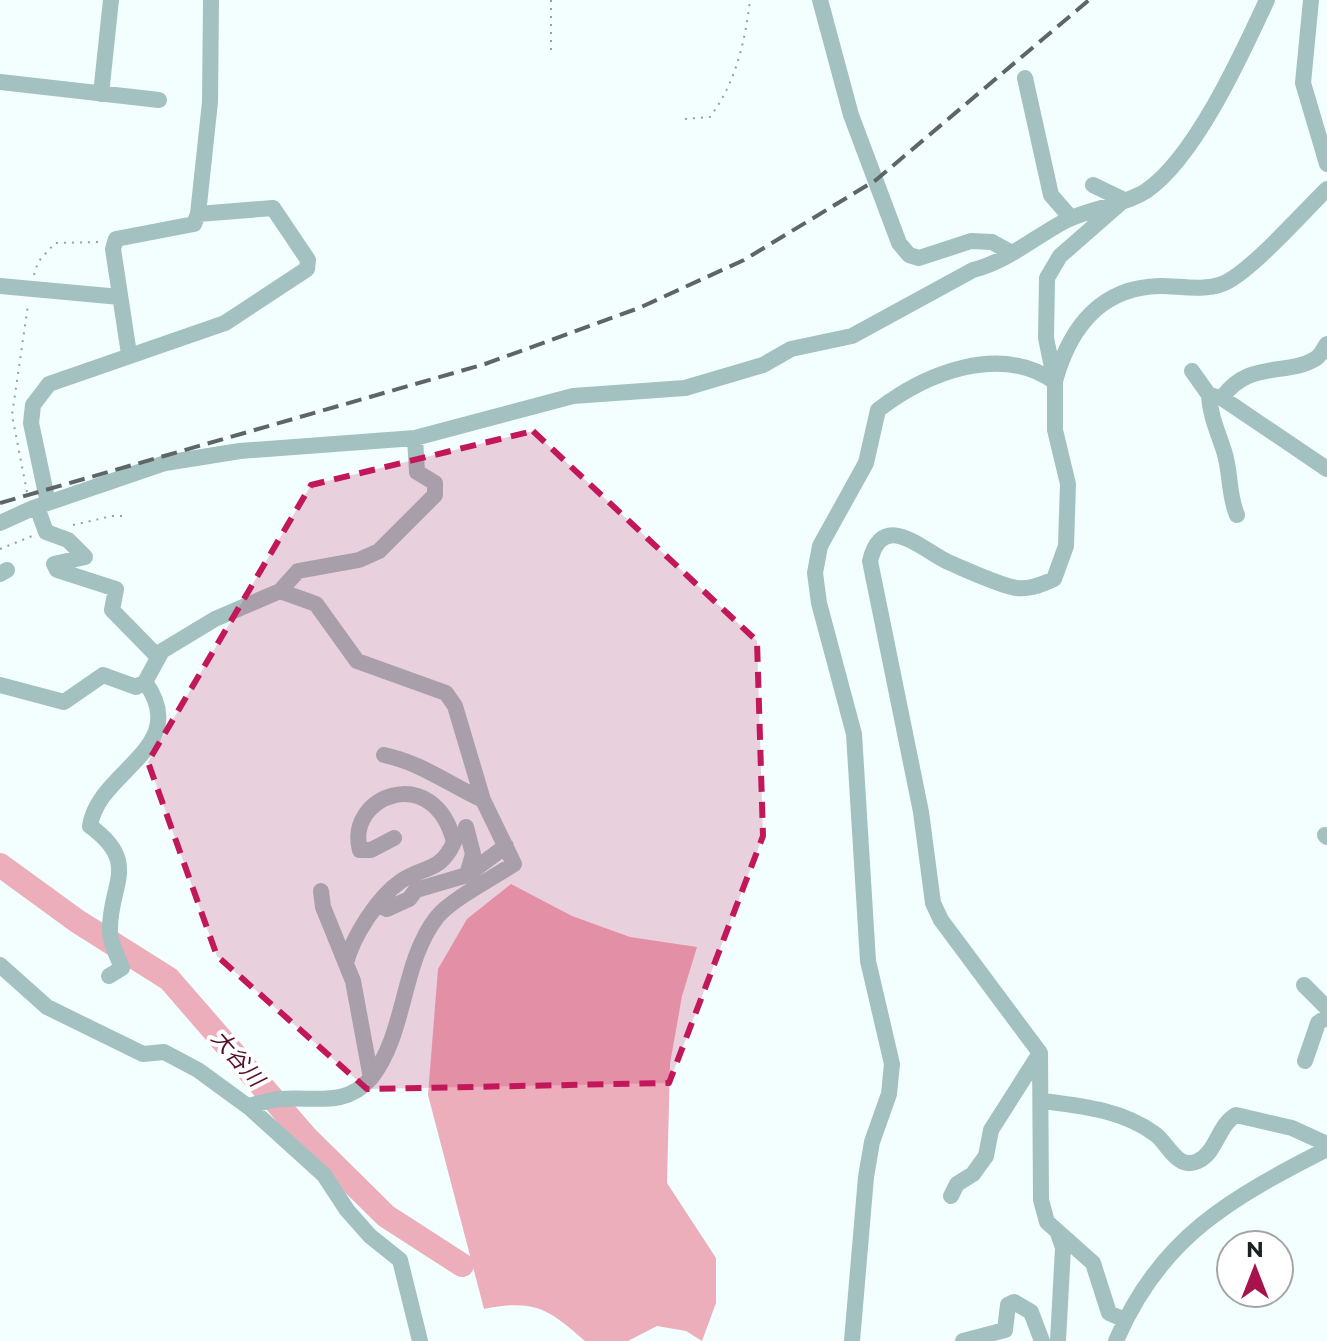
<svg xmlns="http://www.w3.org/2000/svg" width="1327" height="1341" viewBox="0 0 1327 1341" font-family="Montserrat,'Noto Sans JP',sans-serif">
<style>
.water{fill:#ecaeba}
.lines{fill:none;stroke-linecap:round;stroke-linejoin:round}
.river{stroke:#ecaeba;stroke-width:24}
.path{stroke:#96a09f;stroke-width:2;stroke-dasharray:2 6;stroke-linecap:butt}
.minor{stroke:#a2c1c0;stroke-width:16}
.rail{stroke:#5e6665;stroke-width:4;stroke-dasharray:16 8;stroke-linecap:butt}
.marked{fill:#c2185b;fill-opacity:0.2;stroke:#c2185b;stroke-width:6;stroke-dasharray:16 10;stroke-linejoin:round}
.labels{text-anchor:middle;stroke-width:8;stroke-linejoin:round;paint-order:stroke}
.water-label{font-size:22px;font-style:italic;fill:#570f27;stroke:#fff}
</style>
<rect width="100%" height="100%" fill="#f2fffe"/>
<path class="water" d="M511,884L572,916L630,937L697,947L682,996L670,1064L667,1183L716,1258V1303L702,1341L686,1331L657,1326L628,1341H585C548,1308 534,1299 484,1309L428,1095L438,969L467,919Z"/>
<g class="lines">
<path class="river" d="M0,865L77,921L169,979L307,1138L386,1216L462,1265"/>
<path class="path" d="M551,0V53
M685,119L710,117C736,82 745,42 750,0
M34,275L38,262L55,243L101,242
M27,492L12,415L28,305
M73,525L112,516H128
M0,549L32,536"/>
<path class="minor" d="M820,0L851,115L899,243L909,255L919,258L971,241L992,242L1010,252
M1311,0L1303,83L1327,164
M1025,78L1051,195L1071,218
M0,82L159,100
M101,94L111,0
M1093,185L1124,200
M1124,200L1060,256L1047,278L1046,338L1055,382V430L1068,484L1066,546L1054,579C1041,585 1026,591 1012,587C992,582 967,570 948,562C922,550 883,509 870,561L921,812L933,903L941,920L1040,1053L1041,1200L1047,1222L1093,1263L1109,1313L1125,1320
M0,286L120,297
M129,354L113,249L116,239L194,224L198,214L210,102L211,0
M1192,371L1209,395L1222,398L1327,469
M1055,381C1070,327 1101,287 1160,286C1180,286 1203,291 1222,284C1249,274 1304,211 1327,189
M1209,395C1210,416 1218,432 1224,451C1231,472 1228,494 1237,515
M1222,398C1248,360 1287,376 1315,359C1321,356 1323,349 1327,344
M48,503L31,423L33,405L49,384L225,323L307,269L308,260L273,208L198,214
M37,507L46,532L68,540L85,557L54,564L57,570L116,589L112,610L157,656
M0,523L33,508L165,463L240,451L415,438L573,396L685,388L763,365L791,349L852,336L973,270C1006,262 1035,237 1065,221C1090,208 1122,206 1146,191C1195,158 1242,54 1267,0
M0,574L7,570
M280,591L316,604L357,661L446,693L455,706L483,800L514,864C493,878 452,899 437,917C401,963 407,1032 371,1078
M0,685L64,702L103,675L136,687L145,682L162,651L215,619L280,591L298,571L359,560L379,551L435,495V483L417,472L415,438
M384,755C422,763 448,784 483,800
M466,827L473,854L467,875
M1325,835L1327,837
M379,905L387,909L409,899L416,890L467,875L506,846
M346,963C353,936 378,897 401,881C425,865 440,873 454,842C434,761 345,796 360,850H371L394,838
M0,965L47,1007L143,1054L164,1052L198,1070L250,1108L324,1175L347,1210L370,1236L400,1260L420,1341
M109,976L122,968C118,958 111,944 110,933C108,885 142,864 90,826C98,770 193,748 145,682
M1304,985L1327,1008
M1305,1061L1318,1023L1327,1017
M1043,1101C1082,1106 1122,1110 1155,1134C1168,1143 1177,1171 1198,1161C1217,1152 1218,1125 1236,1115L1292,1128L1327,1144
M248,1106C258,1104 269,1100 280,1099C315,1096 345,1108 371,1078L353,981L323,907L321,891
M951,1196L957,1184L973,1174L986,1156L991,1130L1040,1053
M1058,1233L1063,1248L1058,1341
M852,1341L866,1177L872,1142L889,1094L892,1064L868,961L854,734L819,603L815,573L820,546L866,463L878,410C926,373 1000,343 1055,382
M963,1341L1005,1330L1008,1305L1014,1302L1031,1312L1042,1341
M1116,1341C1160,1237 1231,1198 1327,1149"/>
<path class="rail" d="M0,503L485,364L639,308L744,260L876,180L1089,0"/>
</g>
<path class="marked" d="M533,431L757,641L763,836L669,1083L367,1089L217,956L148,762L311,485Z"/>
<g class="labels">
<g class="water-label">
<text transform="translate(238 1058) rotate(49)" y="8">大谷川</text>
</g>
</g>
<g transform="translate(1255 1269)"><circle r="38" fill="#ffffff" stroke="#a4a6a6" stroke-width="2"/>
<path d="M0-6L14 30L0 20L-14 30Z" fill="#a7134c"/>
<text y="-12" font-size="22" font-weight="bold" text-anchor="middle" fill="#1b2020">N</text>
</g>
</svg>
